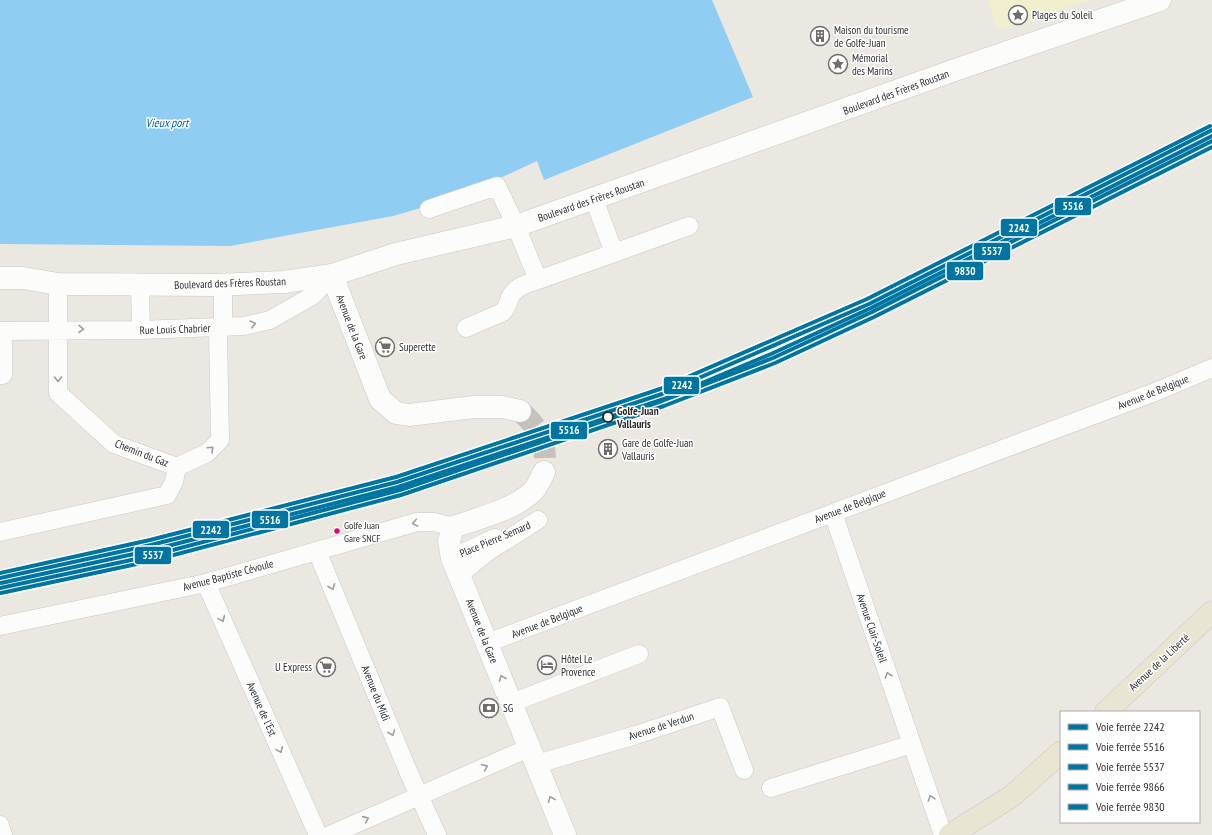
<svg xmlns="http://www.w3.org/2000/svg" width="1212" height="835" viewBox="0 0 1212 835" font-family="'PT Sans Narrow',sans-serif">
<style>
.sand{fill:#f1efce}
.water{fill:#8fcef2}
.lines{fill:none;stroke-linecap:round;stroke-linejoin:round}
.secondary-tunnel{stroke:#c5c2bd;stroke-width:22;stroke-dasharray:22 11;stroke-linecap:butt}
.street-casing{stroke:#c8c7c7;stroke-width:19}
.secondary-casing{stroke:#c8c7c7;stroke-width:23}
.primary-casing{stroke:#c6c5c2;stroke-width:23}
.street{stroke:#fcfcfa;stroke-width:18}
.secondary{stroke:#fcfcfa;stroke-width:22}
.primary{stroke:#e9e5d3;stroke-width:22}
.rail-1-casing{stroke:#fff;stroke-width:7}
.rail-2-casing{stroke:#fff;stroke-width:7}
.rail-3-casing{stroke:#fff;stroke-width:7}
.rail-4-casing{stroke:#fff;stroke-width:7}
.rail-5-casing{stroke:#fff;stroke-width:7}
.rail-1{stroke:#0075a1;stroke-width:4}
.rail-2{stroke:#0075a1;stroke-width:4}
.rail-3{stroke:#0075a1;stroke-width:4}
.rail-4{stroke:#0075a1;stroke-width:4}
.rail-5{stroke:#0075a1;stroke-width:4}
.oneway{stroke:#9e9e9d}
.stop-dot{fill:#fff;stroke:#2c2c2c;stroke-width:2}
.bus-dot{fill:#e5007d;stroke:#fff;stroke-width:1.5}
.labels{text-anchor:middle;stroke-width:3;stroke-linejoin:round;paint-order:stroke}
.bus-label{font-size:10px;fill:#2c2c2c;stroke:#fff;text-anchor:start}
.poi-label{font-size:11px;fill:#2c2c2c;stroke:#fff;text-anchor:start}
.street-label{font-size:11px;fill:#2c2c2c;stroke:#fff}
.stop-label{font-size:11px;font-weight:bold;fill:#2c2c2c;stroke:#fff;text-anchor:start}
.water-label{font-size:12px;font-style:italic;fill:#015eab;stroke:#fff}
.line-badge{stroke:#fff;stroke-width:1.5}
.badge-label{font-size:11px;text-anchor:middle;font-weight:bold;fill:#fff}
</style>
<rect width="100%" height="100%" fill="#ebe8e1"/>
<path class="sand" d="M988,0H1091L997,30Z"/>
<path class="water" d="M0,0H712L753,97L544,180L537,161C491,183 443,203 393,216L230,246L0,244Z"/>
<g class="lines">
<path class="secondary-tunnel" d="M520,411C540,428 548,446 544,472"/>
<defs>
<path id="street" d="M429,209L497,186L516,226L538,280L614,253L594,199
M614,253L689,226
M58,284V393L114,444L177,467
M140,285L141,330
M466,328L503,312C507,307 507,305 509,300C513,287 526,284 538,280
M0,331L141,330L244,326L270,320L312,296L332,275
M0,375H3V331
M177,467L207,453L220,440L218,331L223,321V285
M833,513L943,835
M0,532L167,495L174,482L177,467
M317,551L408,771L437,835
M452,558L495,538
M459,575L489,551L538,520
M206,583L318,835
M0,626L206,583L417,522H434L453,527
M487,643L1155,392L1212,368
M511,703L639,654
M537,764L636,735L720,707L744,770
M771,788L912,744
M0,825L3,835
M330,835L531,747"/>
<path id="secondary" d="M332,275L380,399L396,413L409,415L474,407H502L520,411
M0,278H23L58,284L214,285L284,282L332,275L396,254L516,226L955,70L1160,0
M544,472C541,478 538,486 533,491C516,509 477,519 453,527L449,541L452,558L565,835"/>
<path id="primary" d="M1106,712L1212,612
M950,835L1012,796L1061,752"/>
</defs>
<use href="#street" class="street-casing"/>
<use href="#secondary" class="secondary-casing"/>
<use href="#primary" class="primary-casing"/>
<use href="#street" class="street"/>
<use href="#secondary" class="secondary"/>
<use href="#primary" class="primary"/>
<defs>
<path id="rail-1" d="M0,578L151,545L397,482L662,394L869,304L1212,130"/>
<path id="rail-2" d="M1,583L152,550L398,487L664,399L771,354L871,308L1212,136"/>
<path id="rail-3" d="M0,588L150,556L400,490L662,401L773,358L872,312L1212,141"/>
<path id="rail-4" d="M0,573L150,540L396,477L660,389L867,299L1210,126"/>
<path id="rail-5" d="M1,593L151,561L401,495L664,406L775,363L874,317L1212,147"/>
</defs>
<use href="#rail-1" class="rail-1-casing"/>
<use href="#rail-2" class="rail-2-casing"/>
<use href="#rail-3" class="rail-3-casing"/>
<use href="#rail-4" class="rail-4-casing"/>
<use href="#rail-5" class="rail-5-casing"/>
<use href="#rail-1" class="rail-1"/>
<use href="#rail-2" class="rail-2"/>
<use href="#rail-3" class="rail-3"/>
<use href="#rail-4" class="rail-4"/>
<use href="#rail-5" class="rail-5"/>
</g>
<defs><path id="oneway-chevron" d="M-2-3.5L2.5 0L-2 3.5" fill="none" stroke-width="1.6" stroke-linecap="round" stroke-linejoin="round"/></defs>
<g class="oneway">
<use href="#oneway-chevron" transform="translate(253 324) rotate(-13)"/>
<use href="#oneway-chevron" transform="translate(81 329) rotate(1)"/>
<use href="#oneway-chevron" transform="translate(58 379) rotate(89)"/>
<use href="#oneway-chevron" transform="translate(211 449) rotate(-43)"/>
<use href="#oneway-chevron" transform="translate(415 523) rotate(170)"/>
<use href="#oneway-chevron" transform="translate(332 587) rotate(68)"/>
<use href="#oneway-chevron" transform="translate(222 619) rotate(66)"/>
<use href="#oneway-chevron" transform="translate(888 675) rotate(-109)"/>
<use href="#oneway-chevron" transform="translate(502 678) rotate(-112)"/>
<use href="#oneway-chevron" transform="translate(392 733) rotate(68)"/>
<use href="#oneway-chevron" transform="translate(280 750) rotate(66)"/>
<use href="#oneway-chevron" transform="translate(485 767) rotate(-24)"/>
<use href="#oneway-chevron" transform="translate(931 798) rotate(-109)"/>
<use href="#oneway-chevron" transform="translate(551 799) rotate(-112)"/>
<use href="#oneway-chevron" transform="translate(366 819) rotate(-24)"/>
</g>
<defs>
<symbol id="sight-ring" viewBox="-11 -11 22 22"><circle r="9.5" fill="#fff" stroke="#6f6e6b" stroke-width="1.5"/><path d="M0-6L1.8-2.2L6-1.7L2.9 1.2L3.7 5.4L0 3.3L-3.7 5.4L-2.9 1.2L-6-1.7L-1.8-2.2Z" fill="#6f6e6b"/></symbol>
<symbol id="building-ring" viewBox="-11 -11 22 22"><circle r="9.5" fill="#fff" stroke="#6f6e6b" stroke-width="1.5"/><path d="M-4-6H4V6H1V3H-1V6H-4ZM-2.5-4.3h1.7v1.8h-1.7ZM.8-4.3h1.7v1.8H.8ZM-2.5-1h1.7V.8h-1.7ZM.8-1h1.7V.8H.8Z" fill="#6f6e6b"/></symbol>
<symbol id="supermarket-ring" viewBox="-11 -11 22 22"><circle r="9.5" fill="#fff" stroke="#6f6e6b" stroke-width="1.5"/><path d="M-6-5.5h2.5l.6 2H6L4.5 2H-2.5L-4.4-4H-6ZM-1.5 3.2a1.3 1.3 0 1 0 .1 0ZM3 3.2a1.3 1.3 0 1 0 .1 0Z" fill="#6f6e6b"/></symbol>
<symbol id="hotel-ring" viewBox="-11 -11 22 22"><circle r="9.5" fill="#fff" stroke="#6f6e6b" stroke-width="1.5"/><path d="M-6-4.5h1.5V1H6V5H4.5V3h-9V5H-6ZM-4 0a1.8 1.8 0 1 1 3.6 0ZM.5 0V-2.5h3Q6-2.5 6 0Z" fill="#6f6e6b"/></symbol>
<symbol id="bank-ring" viewBox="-11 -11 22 22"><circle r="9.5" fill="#fff" stroke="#6f6e6b" stroke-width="1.5"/><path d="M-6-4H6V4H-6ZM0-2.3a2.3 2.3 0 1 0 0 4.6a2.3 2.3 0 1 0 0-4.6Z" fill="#6f6e6b"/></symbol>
</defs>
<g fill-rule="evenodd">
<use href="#sight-ring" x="1007" y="4" width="22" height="22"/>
<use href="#building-ring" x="809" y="25" width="22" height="22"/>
<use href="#sight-ring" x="827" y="53" width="22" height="22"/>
<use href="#supermarket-ring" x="374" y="336" width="22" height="22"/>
<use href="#building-ring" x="597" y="438" width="22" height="22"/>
<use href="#hotel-ring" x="536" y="654" width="22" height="22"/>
<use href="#supermarket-ring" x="315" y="656" width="22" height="22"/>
<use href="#bank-ring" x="478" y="697" width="22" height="22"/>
</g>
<circle class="stop-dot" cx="608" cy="417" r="5"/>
<circle class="bus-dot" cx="337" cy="531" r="3.5"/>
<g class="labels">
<g class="bus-label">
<text x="344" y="529">Golfe Juan<tspan x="344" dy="13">Gare SNCF</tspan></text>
</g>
<g class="poi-label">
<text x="1032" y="19">Plages du Soleil</text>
<text x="834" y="34">Maison du tourisme<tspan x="834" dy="13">de Golfe-Juan</tspan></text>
<text x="852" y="62">Mémorial<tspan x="852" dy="13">des Marins</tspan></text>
<text x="399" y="351">Superette</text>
<text x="622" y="447">Gare de Golfe-Juan<tspan x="622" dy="13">Vallauris</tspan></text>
<text x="561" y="663">Hôtel Le<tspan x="561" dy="13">Provence</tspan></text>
<text x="312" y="671" text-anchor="end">U Express</text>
<text x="503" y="712">SG</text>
</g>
<g class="street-label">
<text transform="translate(896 92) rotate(-20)" y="4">Boulevard des Frères Roustan</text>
<text transform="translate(591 200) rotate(-19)" y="4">Boulevard des Frères Roustan</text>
<text transform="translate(230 283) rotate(-2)" y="4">Boulevard des Frères Roustan</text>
<text transform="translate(352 327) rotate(69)" y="4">Avenue de la Gare</text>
<text transform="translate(175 329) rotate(-2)" y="4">Rue Louis Chabrier</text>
<text transform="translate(1153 392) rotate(-22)" y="4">Avenue de Belgique</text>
<text transform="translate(142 453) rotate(21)" y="4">Chemin du Gaz</text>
<text transform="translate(850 506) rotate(-21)" y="4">Avenue de Belgique</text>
<text transform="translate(495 539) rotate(-23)" y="4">Place Pierre Semard</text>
<text transform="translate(228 575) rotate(-15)" y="4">Avenue Baptiste Cévoule</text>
<text transform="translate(547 621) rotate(-21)" y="4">Avenue de Belgique</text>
<text transform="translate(872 628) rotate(71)" y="4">Avenue Clair-Soleil</text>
<text transform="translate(482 631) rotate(68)" y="4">Avenue de la Gare</text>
<text transform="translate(1159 662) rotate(-43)" y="4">Avenue de la Liberté</text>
<text transform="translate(376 693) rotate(68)" y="4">Avenue du Midi</text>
<text transform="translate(262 709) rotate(66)" y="4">Avenue de l'Est</text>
<text transform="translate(661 726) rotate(-18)" y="4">Avenue de Verdun</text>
</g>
<g class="stop-label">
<text x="617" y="415">Golfe-Juan<tspan x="617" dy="13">Vallauris</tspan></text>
</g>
<g class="water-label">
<text x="167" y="127">Vieux port</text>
</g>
</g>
<g class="line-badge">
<rect x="1054" y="197" width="38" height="19" rx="4" fill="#0075a1"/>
<rect x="1000" y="218" width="38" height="19" rx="4" fill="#0075a1"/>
<rect x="973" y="242" width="38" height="19" rx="4" fill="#0075a1"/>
<rect x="946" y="261" width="38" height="20" rx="4" fill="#0075a1"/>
<rect x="663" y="376" width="37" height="19" rx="4" fill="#0075a1"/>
<rect x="550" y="421" width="38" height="19" rx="4" fill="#0075a1"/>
<rect x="251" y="510" width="38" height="19" rx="4" fill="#0075a1"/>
<rect x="192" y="520" width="38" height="19" rx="4" fill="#0075a1"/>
<rect x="134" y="546" width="38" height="19" rx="4" fill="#0075a1"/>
</g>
<g class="badge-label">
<text x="1073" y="210">5516</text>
<text x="1019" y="232">2242</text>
<text x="992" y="255">5537</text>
<text x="965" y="275">9830</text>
<text x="682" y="389">2242</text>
<text x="569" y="434">5516</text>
<text x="270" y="524">5516</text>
<text x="211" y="534">2242</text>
<text x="153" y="559">5537</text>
</g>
<rect x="1060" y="711" width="140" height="112" fill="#ffffff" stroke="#ababab"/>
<rect x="1068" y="724" width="20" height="6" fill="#0075a1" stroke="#ababab"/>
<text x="1096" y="731" font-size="12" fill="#2c2c2c">Voie ferrée 2242</text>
<rect x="1068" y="744" width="20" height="6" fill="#0075a1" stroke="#ababab"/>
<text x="1096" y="751" font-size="12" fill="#2c2c2c">Voie ferrée 5516</text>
<rect x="1068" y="764" width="20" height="6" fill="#0075a1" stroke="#ababab"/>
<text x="1096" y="771" font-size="12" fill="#2c2c2c">Voie ferrée 5537</text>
<rect x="1068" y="784" width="20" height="6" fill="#0075a1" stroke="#ababab"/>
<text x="1096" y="791" font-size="12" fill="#2c2c2c">Voie ferrée 9866</text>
<rect x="1068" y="804" width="20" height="6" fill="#0075a1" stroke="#ababab"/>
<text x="1096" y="811" font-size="12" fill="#2c2c2c">Voie ferrée 9830</text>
</svg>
